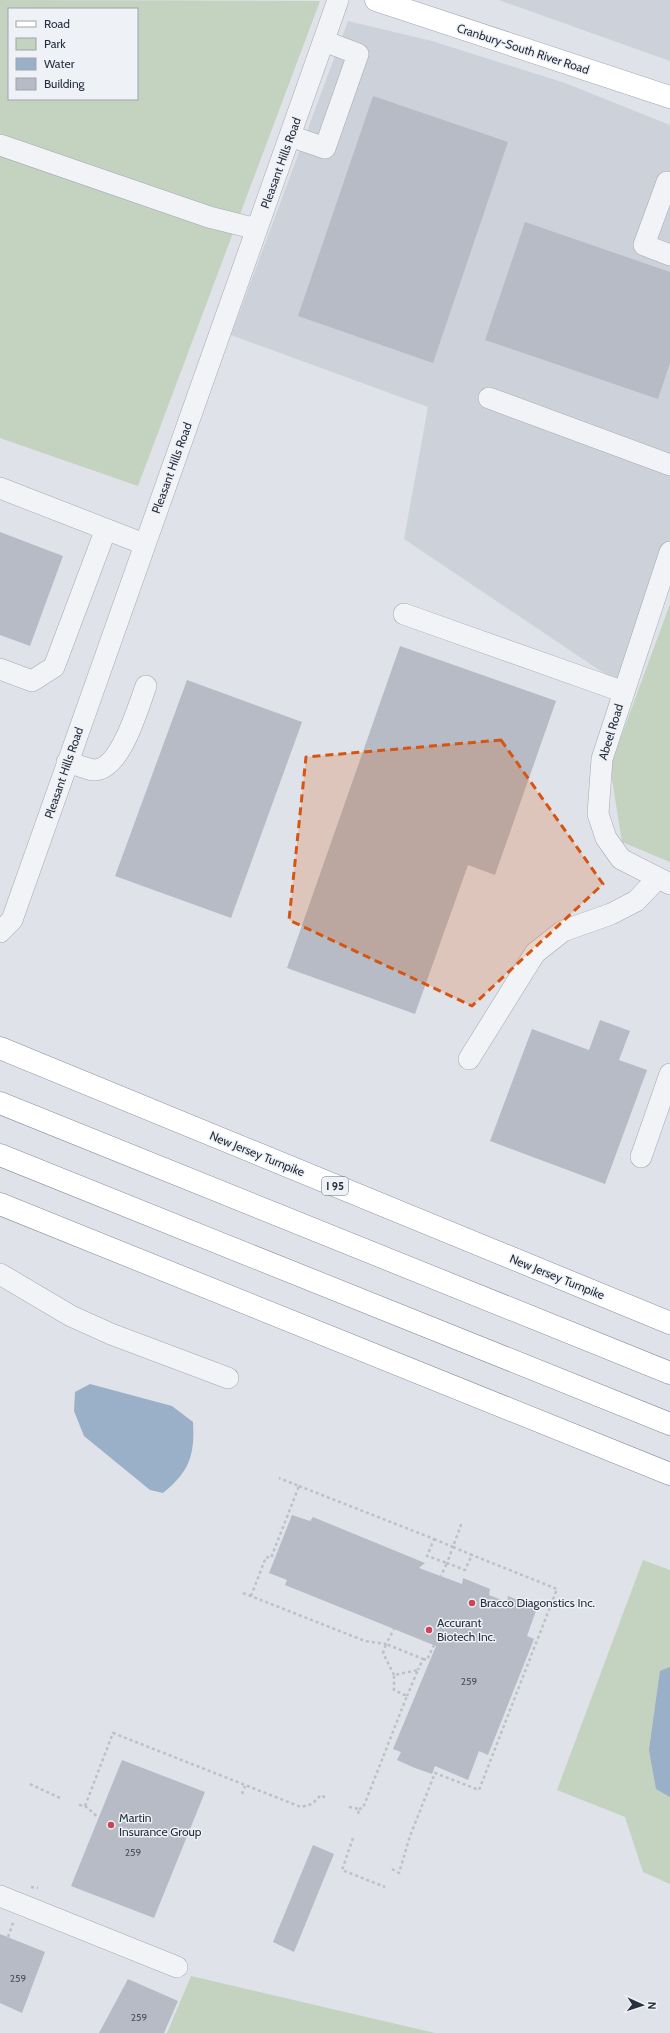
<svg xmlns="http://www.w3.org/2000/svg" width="670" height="2033" viewBox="0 0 670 2033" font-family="Cabin,sans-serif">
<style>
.built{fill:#cdd1da}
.green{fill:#c4d2c0;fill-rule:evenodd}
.water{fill:#9aafc8}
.building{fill:#b6bbc5}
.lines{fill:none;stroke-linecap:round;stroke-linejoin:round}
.minor-casing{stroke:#a4a9b2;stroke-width:22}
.major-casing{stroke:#9ea6b4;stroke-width:23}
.highway-casing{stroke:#868f9f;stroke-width:23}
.path{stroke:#bdc0c6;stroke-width:2.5;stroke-dasharray:3 3;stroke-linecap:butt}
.minor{stroke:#f2f3f6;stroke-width:21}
.major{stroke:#fff;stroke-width:22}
.highway{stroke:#fff;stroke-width:22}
.marked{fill:#d55511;fill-opacity:0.2;stroke:#d55511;stroke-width:3;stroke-dasharray:8 5;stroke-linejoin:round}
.poi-dot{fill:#cd4454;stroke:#eef1f6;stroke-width:1.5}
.labels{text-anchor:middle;stroke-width:3;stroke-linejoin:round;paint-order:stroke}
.number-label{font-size:10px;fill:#4c5360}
.shield{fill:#eef1f6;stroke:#636a76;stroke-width:1}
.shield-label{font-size:11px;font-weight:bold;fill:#28303f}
.street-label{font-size:12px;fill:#28303f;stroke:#eef1f6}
.poi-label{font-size:12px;fill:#28303f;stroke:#eef1f6;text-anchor:start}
</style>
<rect width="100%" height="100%" fill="#dfe2e8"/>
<path class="built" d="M499,0H670V61Z
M348,21L432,41L565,83L670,125V545L620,684L404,539L428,407L231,335Z"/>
<path class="green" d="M0,0L320,1L138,486L0,438ZM9,9H137V99H9Z
M670,604V862L622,842L610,767Z
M643,1560L670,1570V1884L643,1872L625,1817L557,1790Z
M191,1976L435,2033H167Z"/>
<path class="water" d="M90,1384L172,1406L193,1422C195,1456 189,1472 163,1493L150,1490L84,1436L74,1411L75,1392Z
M670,1667V1797L656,1789L649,1750L660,1671Z"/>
<path class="building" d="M373,96L508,142L433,363L298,316Z
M525,222L670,272V363L658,399L485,340Z
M0,532L63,556L30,646L0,635Z
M400,646L556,701L495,875L468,865L415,1014L287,968Z
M187,680L302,722L231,918L115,876Z
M600,1020L630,1031L619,1060L647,1070L605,1184L490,1141L532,1029L589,1050Z
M292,1515L310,1521L313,1517L425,1563L419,1568L462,1584L463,1578L490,1589L489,1595L507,1602L508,1596L537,1608L527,1636L534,1639L488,1755L479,1751L468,1780L435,1766L432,1774L415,1768L397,1760L401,1752L393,1749L436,1646L285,1585L287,1580L269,1573Z
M122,1760L205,1792L154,1918L71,1886Z
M313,1845L334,1854L294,1952L273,1942Z
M0,1934L45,1952L22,2013L0,2003Z
M128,1979L178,2001L164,2033H99Z"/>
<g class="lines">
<defs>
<path id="minor" d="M290,136L325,148L358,54L324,41
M0,145L209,217L257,229
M670,183L667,182L644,245L670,255
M489,398L670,465
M0,488L144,544
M670,552L602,759L598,814L606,838L621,859L670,884
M404,614L624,692
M0,669L32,681L54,667L106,529
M67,762C76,764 86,769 94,770C121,770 138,707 146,686
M0,932L12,920L338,0
M469,1059L535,953L563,931L611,914L636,901L658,878
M641,1157L670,1074
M0,1274L71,1316L111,1334L228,1378
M0,1896L177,1967"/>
<path id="major" d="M376,0L670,97"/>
<path id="highway" d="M0,1048L670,1323
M0,1103L670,1373
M0,1155L670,1424
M0,1204L670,1474"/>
</defs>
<use href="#minor" class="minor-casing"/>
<use href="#major" class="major-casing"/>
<use href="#highway" class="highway-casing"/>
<path class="path" d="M299,1486L434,1539L427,1556L447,1563L441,1576
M434,1539L453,1547L462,1522
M453,1547L472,1555L465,1570L447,1563Z
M243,1593L365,1641L386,1644L394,1629
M251,1596L266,1557L271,1558L299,1486L279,1478
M423,1659L427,1660L434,1645
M394,1675L383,1653L386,1644L423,1659L418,1670
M30,1784L60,1798
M242,1794L245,1786
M79,1805L85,1806L99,1818
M85,1806L113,1733L301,1807L312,1804L321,1795L326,1798
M349,1807L359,1809L358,1814
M359,1809L363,1808L407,1696L394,1690V1675L418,1670L407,1696
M353,1838L342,1870L385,1887
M392,1869L399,1873L410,1836L435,1773L479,1790L557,1589L472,1555
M31,1887L38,1888
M8,1937L14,1920"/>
<use href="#minor" class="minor"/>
<use href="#major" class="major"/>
<use href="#highway" class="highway"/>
</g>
<path class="marked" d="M501,740L603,884L472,1006L289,920L306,757Z"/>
<g class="poi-dot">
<circle cx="472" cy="1603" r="4"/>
<circle cx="429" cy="1630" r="4"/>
<circle cx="111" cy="1825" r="4"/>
</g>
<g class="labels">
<g class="number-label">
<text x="469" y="1685">259</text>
<text x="133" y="1856">259</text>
<text x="18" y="1982">259</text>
<text x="139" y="2021">259</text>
</g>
<rect class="shield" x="322" y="1177" width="26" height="18" rx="3"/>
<g class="shield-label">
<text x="335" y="1190">I 95</text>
</g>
<g class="street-label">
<text transform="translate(523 49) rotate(18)" y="4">Cranbury-South River Road</text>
<text transform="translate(281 163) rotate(-70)" y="4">Pleasant Hills Road</text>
<text transform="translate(172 468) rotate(-70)" y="4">Pleasant Hills Road</text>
<text transform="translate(611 732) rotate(-73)" y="4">Abeel Road</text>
<text transform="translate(64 773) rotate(-71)" y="4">Pleasant Hills Road</text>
<text transform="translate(257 1154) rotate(22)" y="4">New Jersey Turnpike</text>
<text transform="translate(557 1277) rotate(22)" y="4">New Jersey Turnpike</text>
</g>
<g class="poi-label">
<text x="480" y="1607">Bracco Diagonstics Inc.</text>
<text x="437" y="1627">Accurant<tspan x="437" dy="14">Biotech Inc.</tspan></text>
<text x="119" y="1822">Martin<tspan x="119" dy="14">Insurance Group</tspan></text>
</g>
</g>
<rect x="8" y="8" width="130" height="92" fill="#eef1f6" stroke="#9fa4ad"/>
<rect x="16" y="21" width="20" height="6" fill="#ffffff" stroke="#9fa4ad"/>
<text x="44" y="28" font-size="12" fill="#28303f">Road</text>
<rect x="16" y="38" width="20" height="12" fill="#c4d2c0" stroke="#9fa4ad"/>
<text x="44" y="48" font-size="12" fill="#28303f">Park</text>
<rect x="16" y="58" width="20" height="12" fill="#9aafc8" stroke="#9fa4ad"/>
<text x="44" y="68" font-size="12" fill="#28303f">Water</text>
<rect x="16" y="78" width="20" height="12" fill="#b6bbc5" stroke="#9fa4ad"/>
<text x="44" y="88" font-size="12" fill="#28303f">Building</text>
<g transform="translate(642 2005) rotate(93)" stroke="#eef1f6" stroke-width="3" paint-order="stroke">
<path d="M0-3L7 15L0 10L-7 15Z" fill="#28303f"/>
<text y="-6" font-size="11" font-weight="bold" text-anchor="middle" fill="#28303f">N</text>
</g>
</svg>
